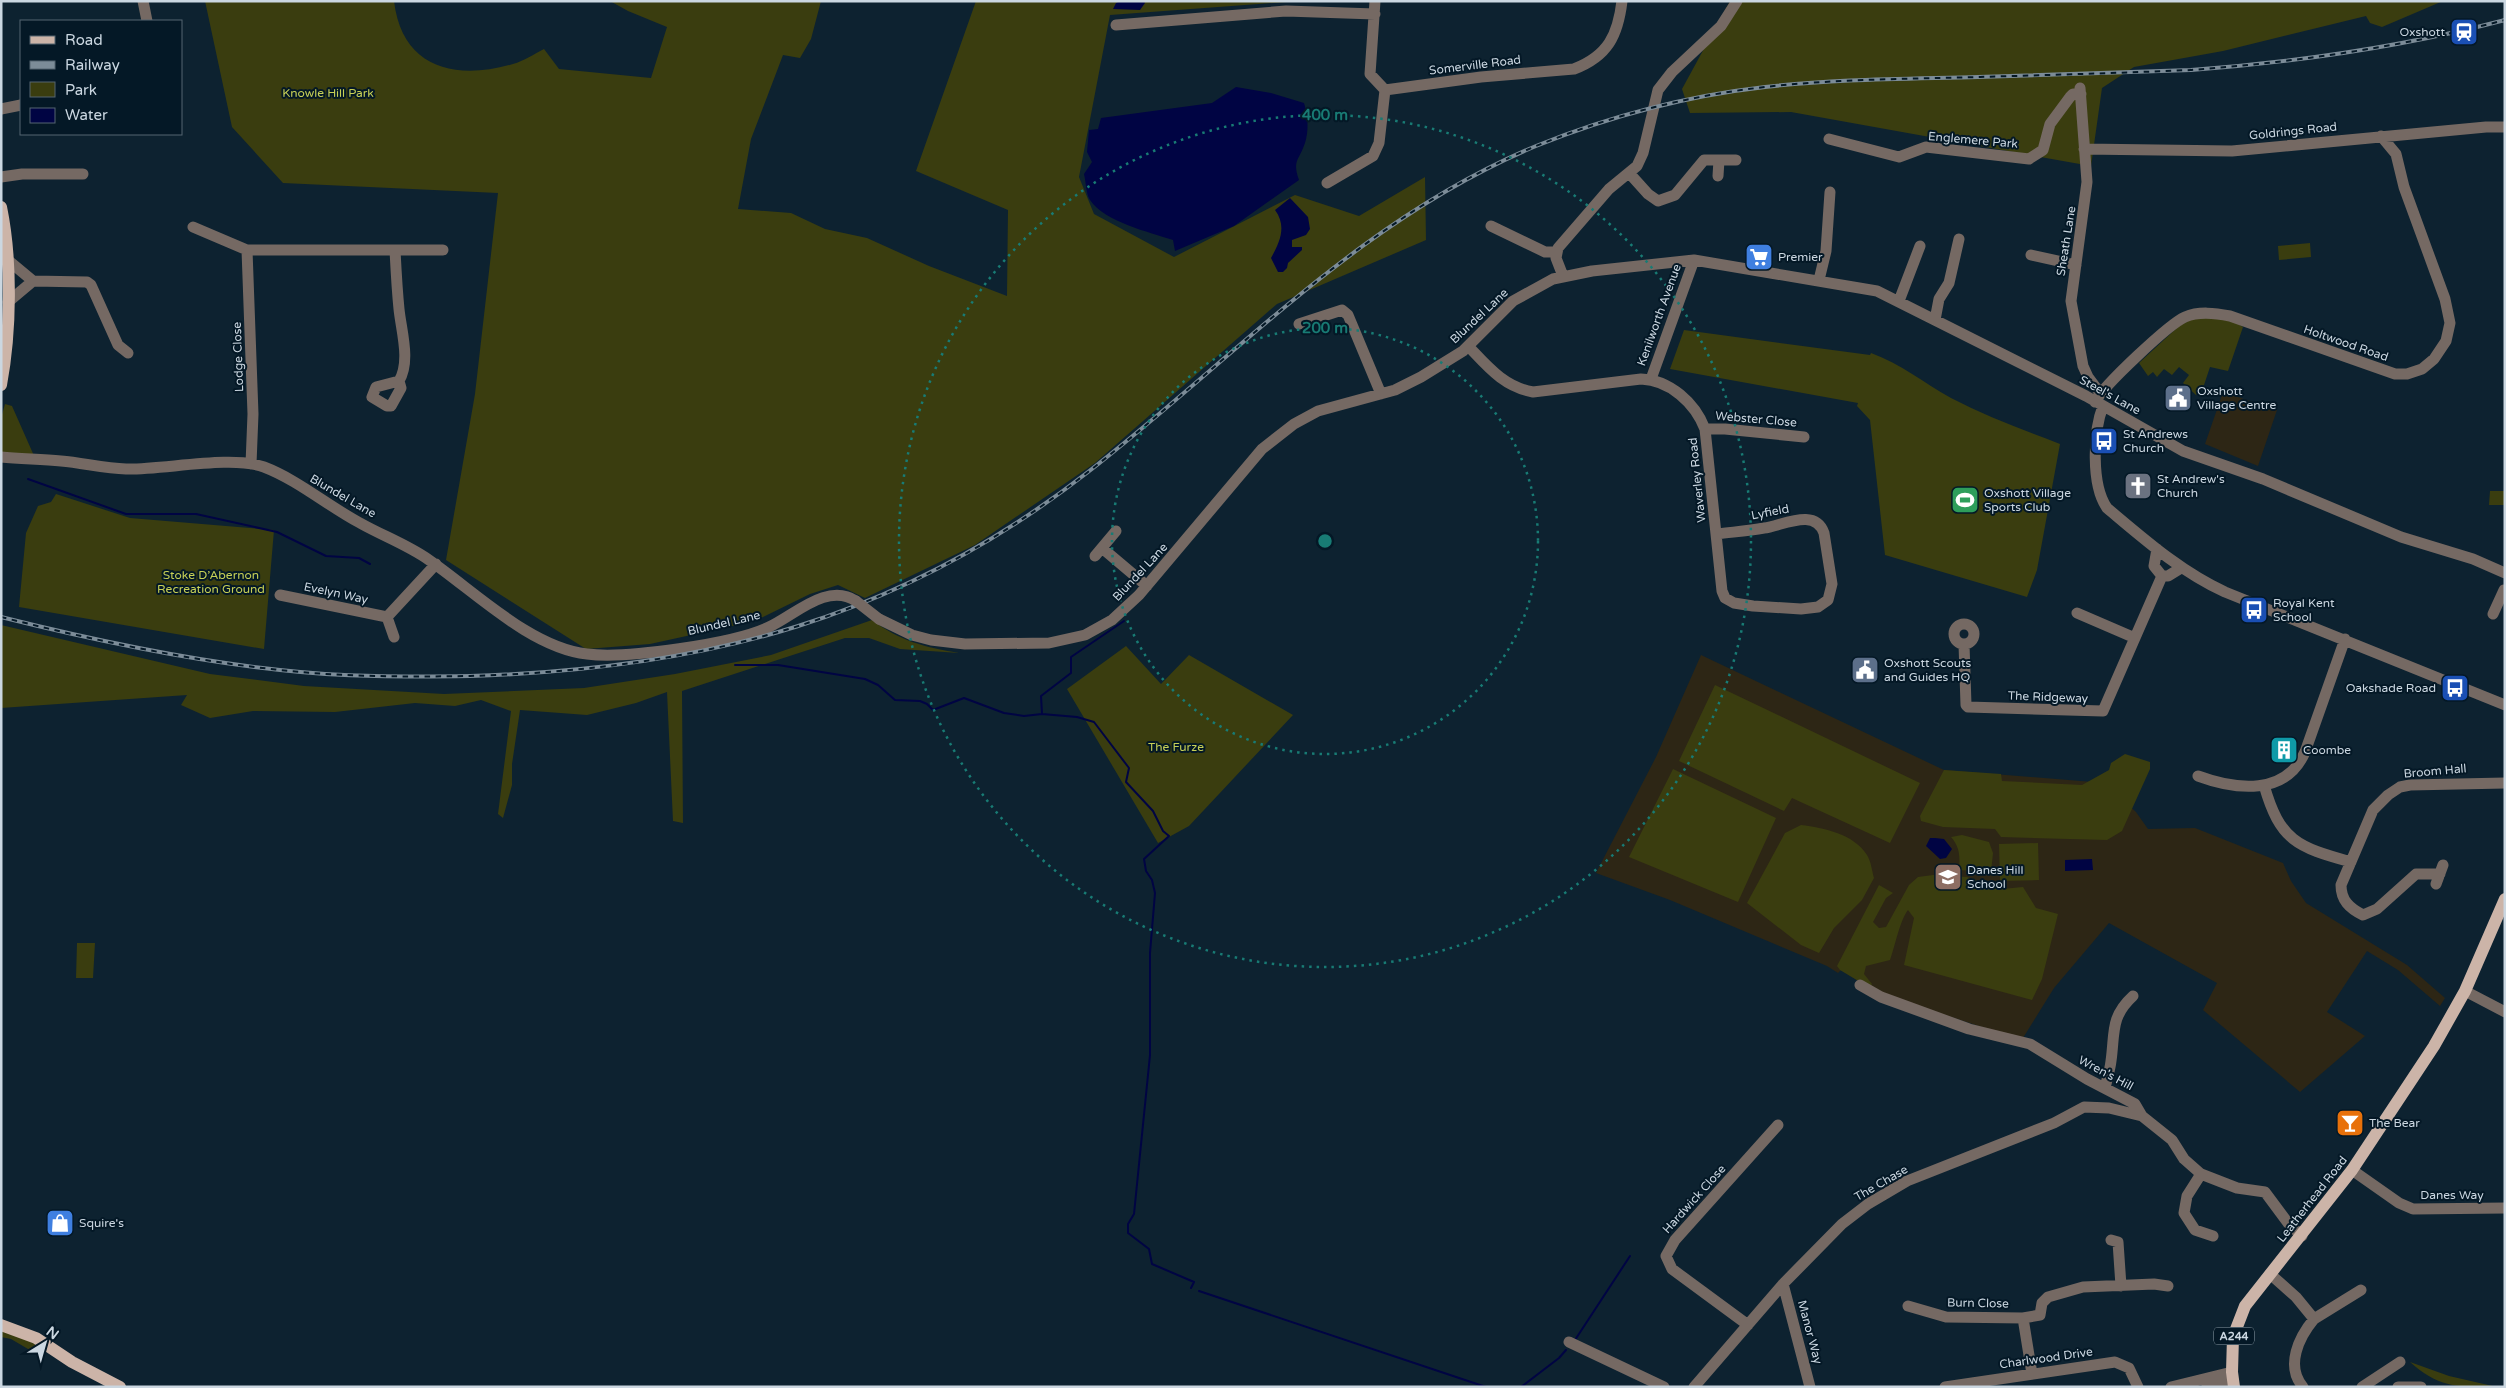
<svg xmlns="http://www.w3.org/2000/svg" width="2506" height="1388" viewBox="0 0 2506 1388" font-family="'Varela Round',sans-serif">
<style>
.education{fill:#2d2615}
.green{fill:#3a3d0f}
.water{fill:#000443}
.lines{fill:none;stroke-linecap:round;stroke-linejoin:round}
.stream{stroke:#000443;stroke-width:2}
.minor{stroke:#756963;stroke-width:11}
.major{stroke:#ccb4a8;stroke-width:12}
.rail-casing{stroke:#7c8c98;stroke-width:4}
.rail{stroke:#041826;stroke-width:2;stroke-dasharray:5.5;stroke-linecap:butt}
.minor-bridge{stroke:#756963;stroke-width:11}
.ring{fill:none;stroke:#187b74;stroke-width:2.5;stroke-dasharray:2.5 5}
.labels{text-anchor:middle;stroke-width:4;stroke-linejoin:round;paint-order:stroke}
.shield{fill:#041826;stroke:#8f9ea9;stroke-width:1}
.shield-label{font-size:11px;font-weight:bold;fill:#cbd7e1}
.poi-label{font-size:12px;fill:#cbd7e1;stroke:#041826;text-anchor:start}
.street-label{font-size:12px;fill:#cbd7e1;stroke:#041826}
.park-label{font-size:12px;fill:#c7d056;stroke:#041826}
.centre{fill:#187b74;stroke:#041826;stroke-width:2.5}
.ring-label{font-size:15px;text-anchor:middle;font-weight:bold;fill:#187b74;stroke:#041826;stroke-width:4;stroke-linejoin:round;paint-order:stroke}
</style>
<rect width="100%" height="100%" fill="#0d2230"/>
<path class="education" d="M2223,392L2277,410L2258,466L2205,444Z
M1701,655L1944,770L2105,783L2136,812L2148,829L2195,828L2283,863L2291,881L2306,903L2407,965L2445,998L2440,1006L2398,970L2367,951L2327,1012L2365,1036L2300,1092L2203,1010L2217,983L2109,923L2054,988L2023,1038L1994,1031L1878,993L1841,970L1838,973L1827,966L1670,900L1596,873L1656,757Z"/>
<path class="green" d="M205,1H394C402,68 455,81 513,64C524,61 534,54 544,49L559,69L651,78L667,27L628,11L610,1H821L811,39L800,58L783,55L751,139L738,209L791,213L825,229L867,238L929,266L1007,296L1008,210L916,171L976,1H1300L1110,15L1079,177L1094,214L1174,257L1295,195L1359,216L1425,177L1426,240L1277,304L1095,463L975,545L865,598L838,585L810,594L755,621L650,644L586,649L446,560L475,394L498,193L283,183L232,127Z
M1730,1H2443L2382,27L2370,23L2366,16L2223,51L2134,67L2102,88L2091,166L1791,112L1690,113L1682,89Z
M2310,243L2311,257L2279,260L2278,246Z
M2212,317L2237,323L2243,327L2228,371L2210,367L2204,385L2196,395L2183,383L2189,375L2179,367L2172,375L2164,369L2157,377L2153,372L2148,376L2139,363L2179,326L2192,319Z
M1684,330L1870,355L1871,353C1901,364 1924,383 1951,398C1986,416 2023,430 2060,444L2037,570L2027,597L1885,555L1870,420L1857,406L1858,403L1670,369Z
M5,404L12,406L35,458L1,455V418Z
M2490,491H2505V505H2489Z
M56,494L130,518L274,530L264,649L19,607L26,533L38,506L51,502Z
M872,620C900,641 924,647 959,653L900,649L869,638H845L682,691L683,823L673,821L667,692L636,703L587,715L520,710L512,764V785L503,818L498,814L511,711L481,700L455,706L415,703L335,712L253,711L210,718L181,705L187,695L1,708V625L210,674L304,686L444,694L584,688L675,674L771,655Z
M1126,646L1161,684L1189,655L1293,715L1189,826L1158,843L1067,689Z
M1715,685L1920,783L1890,843L1792,798L1784,811L1679,761Z
M2125,754L2150,762V769L2122,831L2107,840L2001,837L1995,829L1943,827L1921,821L1920,816L1944,770L2001,774L2002,781L2082,785L2109,770L2111,763Z
M1673,769L1776,818L1738,902L1629,857Z
M1801,825C1824,828 1854,834 1867,855C1871,861 1872,871 1874,878L1862,900L1834,928L1819,953L1801,945L1747,903L1785,833Z
M1962,835L1989,842L1993,853L1991,872L1959,870C1960,857 1960,847 1951,837Z
M2038,843L2039,880L2000,881L1999,844Z
M1933,875L1967,877L2002,889L2023,887L2036,908L2058,914L2042,979L2032,1000L1904,965L1914,918L1908,910C1900,920 1895,946 1890,960L1866,966L1864,974L1872,984L1870,988L1840,970L1837,966L1879,885L1893,893L1886,898L1873,922L1879,928L1886,927L1909,885L1918,877Z
M77,943H95L93,978H76Z
M1,1327L43,1348L45,1352L40,1356L11,1339L1,1337Z
M2410,1362L2449,1376L2497,1387C2457,1387 2439,1388 2410,1362Z"/>
<path class="water" d="M1120,1H1144L1145,3L1140,10L1113,9L1116,3Z
M1236,87L1271,93L1304,103C1308,115 1309,130 1305,143C1299,161 1292,160 1299,180L1234,226L1175,251L1173,240C1149,232 1105,222 1090,200C1086,194 1086,182 1084,174L1092,162L1087,152L1089,130L1098,129L1101,118L1212,103Z
M1290,198L1308,217L1310,229L1306,235L1292,240V247H1302V250L1288,263L1287,268L1283,272H1278L1271,258C1280,242 1287,226 1275,210Z
M1935,838L1944,839L1952,849L1946,858L1940,859L1926,846L1930,838Z
M2092,859L2093,870L2065,871V860Z"/>
<g class="lines">
<path class="stream" d="M28,479L126,514H196L277,532L326,556L359,558L370,564
M735,665H778L865,679L878,685L895,700L920,701L927,704L933,710L964,698L1004,713L1024,716L1042,714L1077,717L1094,722L1129,768L1126,782L1153,811L1163,831L1169,836L1144,859L1146,871L1152,880L1155,893L1150,953V1055L1134,1214L1128,1224V1233L1149,1249L1152,1264L1194,1282L1191,1288
M1042,714L1041,696L1071,673V657L1124,621
M1199,1291L1486,1387
M1575,1340L1630,1256
M1521,1387L1559,1358L1566,1350"/>
<path class="minor" d="M143,1L147,21
M1375,1L1370,74L1385,90L1481,77L1574,69C1608,56 1618,35 1622,1
M1116,25L1286,11L1375,14
M2080,88L2087,182L2071,301L2083,366L2088,377L2100,393
M1,109L21,105
M1829,139L1899,157L1926,147L2029,159L2043,150L2050,124L2070,97L2073,94H2081
M2084,149L2232,151L2486,127H2505
M1630,174L1648,194L1658,201L1675,195L1704,160H1736
M1718,176L1719,160
M1,177L22,174H83
M1327,183L1373,156L1379,143L1385,90
M1491,226L1545,252H1556
M193,227L247,250H443
M247,250L253,414L251,464
M395,250C396,270 397,289 399,309C401,330 411,361 399,381L376,387L372,397L387,406H391L401,388L399,381
M2031,255L2076,265
M9,261L33,281L87,282L91,285L118,345L128,353
M1563,276L1556,258L1558,248L1609,189L1637,166L1643,153L1658,90L1672,72L1721,26L1737,1
M1819,280L1826,251L1830,192
M1899,301L1920,246
M8,302L33,281
M1935,320L1939,299L1949,283L1959,239
M1299,324L1342,310L1348,315L1381,394
M1468,346C1488,367 1504,387 1533,392L1641,379C1670,380 1695,403 1705,429L1722,591L1725,598L1734,603L1753,606L1801,609L1818,607L1828,600L1832,584L1824,533C1815,507 1782,526 1764,528C1748,531 1732,532 1717,534
M1651,379L1694,260
M2095,402C2103,386 2169,324 2185,317C2199,311 2215,313 2230,316L2395,374H2407L2422,369L2434,359L2446,341L2450,323L2445,299L2404,187L2396,154L2381,136
M2103,406C2093,432 2091,485 2107,508C2144,539 2181,572 2225,592L2505,705
M1705,429H1725L1804,437
M1,457C21,459 41,459 61,461C83,463 104,468 126,469C163,470 232,455 264,467C298,480 328,506 360,523C383,536 408,545 429,560C474,591 531,648 587,654C625,659 734,644 769,627C795,615 827,582 856,601
M1102,548L1147,586
M2157,549L2154,566L2162,576H2168L2181,568
M1095,556L1116,531
M280,595L387,617L436,564
M2077,613L2135,638
M2493,614L2504,590
M387,617L394,637
M879,619L912,635L931,640L965,644L1049,643L1085,635L1112,620L1139,595L1262,449L1294,424L1318,411L1395,390L1421,377L1463,351L1513,301L1553,279L1592,271L1694,260L1877,291L2086,396L2183,451L2263,479L2401,537L2473,559L2505,573
M1954 634a10 10 0 1 1 20 0a10 10 0 1 1-20 0Z
M1964,644L1966,705L1968,707L2103,711L2162,576
M2198,776C2236,790 2286,796 2305,752L2345,639
M2264,785C2280,841 2297,847 2351,862
M2440,874H2416L2377,909L2363,915C2349,908 2341,900 2341,885L2373,810L2388,795L2400,787L2410,785L2505,783
M2436,884L2443,865
M1860,985L1881,997L1969,1029L2030,1044L2087,1079L2135,1104L2142,1116L2172,1140L2184,1159L2201,1174L2237,1188L2265,1192L2288,1223L2302,1236
M2465,991L2505,1012
M2105,1088C2107,1079 2110,1070 2111,1061C2115,1033 2110,1017 2133,996
M2352,1170L2399,1203L2413,1209L2505,1208
M2201,1174L2187,1196L2184,1213L2195,1230L2213,1236
M2111,1240L2118,1242L2121,1286
M2270,1274L2296,1297L2314,1319C2299,1337 2285,1366 2303,1387
M1783,1284L1810,1387
M1908,1306L1946,1317L2023,1318L2032,1374
M2023,1318L2040,1315L2042,1303L2048,1297L2083,1287L2154,1284L2168,1286
M2314,1319L2361,1290
M1748,1325L1672,1269L1666,1256L1675,1240L1778,1125
M1569,1342L1664,1387
M1694,1387L1783,1284L1842,1224L1868,1204L1907,1181L2054,1123L2084,1107L2109,1108L2142,1116
M1945,1387L2115,1362L2129,1368L2138,1387
M2171,1387L2232,1372
M2207,1387L2233,1381
M2362,1387L2400,1362
M2398,1387H2421"/>
<path class="major" d="M1,207C12,261 11,331 1,385
M1,1325L36,1338L72,1362L120,1387
M2234,1387L2232,1372L2233,1337L2245,1306L2352,1170L2434,1046L2465,991L2505,899"/>
<defs>
<path id="rail" d="M1,617C93,640 186,660 280,670C343,677 407,677 470,676C706,669 899,619 1088,472C1236,357 1359,220 1536,146C1610,116 1686,96 1765,87C1835,79 1907,79 1978,77C2049,75 2120,73 2191,70C2297,62 2402,47 2505,20"/>
</defs>
<use href="#rail" class="rail-casing"/>
<use href="#rail" class="rail"/>
<path class="minor-bridge" d="M856,601L879,619"/>
</g>
<g class="ring">
<circle cx="1325" cy="541" r="213"/>
<circle cx="1325" cy="541" r="426"/>
</g>
<defs>
<symbol id="station-square" viewBox="-11 -11 22 22"><rect x="-9" y="-9" width="18" height="18" rx="4" fill="#1a4fb4" stroke="#041826"/><path d="M-3-6H3Q5-6 5-4V2Q5 4 3 4L4.5 6H3L1.5 4h-3L-3 6H-4.5L-3 4Q-5 4-5 2V-4Q-5-6-3-6ZM-3.5-4v3h7v-3ZM-3.5 1v1.5H-2V1ZM2 1v1.5H3.5V1Z" fill="#fff"/></symbol>
<symbol id="supermarket-square" viewBox="-11 -11 22 22"><rect x="-9" y="-9" width="18" height="18" rx="4" fill="#3f7fe0" stroke="#041826"/><path d="M-6-5.5h2.5l.6 2H6L4.5 2H-2.5L-4.4-4H-6ZM-1.5 3.2a1.3 1.3 0 1 0 .1 0ZM3 3.2a1.3 1.3 0 1 0 .1 0Z" fill="#fff"/></symbol>
<symbol id="civic-square" viewBox="-11 -11 22 22"><rect x="-9" y="-9" width="18" height="18" rx="4" fill="#5c6f8a" stroke="#041826"/><path d="M-.6-6.5H3V-4.5H.6V-3L4-1V1h2V6H-6V1h2V-1L-.6-3ZM-1.2 2.5V6h2.4V2.5Z" fill="#fff"/></symbol>
<symbol id="bus-square" viewBox="-11 -11 22 22"><rect x="-9" y="-9" width="18" height="18" rx="4" fill="#1a4fb4" stroke="#041826"/><path d="M-5-6H5V4H4V6H2V4H-2V6H-4V4H-5ZM-3.5-4V0h7V-4ZM-3.5 1.2v1.5H-2V1.2ZM2 1.2v1.5H3.5V1.2Z" fill="#fff"/></symbol>
<symbol id="church-square" viewBox="-11 -11 22 22"><rect x="-9" y="-9" width="18" height="18" rx="4" fill="#6b7280" stroke="#041826"/><path d="M-1.2-6h2.4v3.5h3.3v2.4h-3.3V6h-2.4V-.1h-3.3v-2.4h3.3Z" fill="#fff"/></symbol>
<symbol id="stadium-square" viewBox="-11 -11 22 22"><rect x="-9" y="-9" width="18" height="18" rx="4" fill="#2e9e5b" stroke="#041826"/><path d="M0-5a6.5 5 0 1 0 0 10a6.5 5 0 1 0 0-10ZM-3.5-1.8h7v3.6h-7Z" fill="#fff"/></symbol>
<symbol id="building-square" viewBox="-11 -11 22 22"><rect x="-9" y="-9" width="18" height="18" rx="4" fill="#0f9aa8" stroke="#041826"/><path d="M-4-6H4V6H1V3H-1V6H-4ZM-2.5-4.3h1.7v1.8h-1.7ZM.8-4.3h1.7v1.8H.8ZM-2.5-1h1.7V.8h-1.7ZM.8-1h1.7V.8H.8Z" fill="#fff"/></symbol>
<symbol id="school-square" viewBox="-11 -11 22 22"><rect x="-9" y="-9" width="18" height="18" rx="4" fill="#8d6e63" stroke="#041826"/><path d="M0-5L7-2L0 1L-7-2ZM-4 1L0 2.5L4 1V4Q0 6-4 4Z" fill="#fff"/></symbol>
<symbol id="bar-square" viewBox="-11 -11 22 22"><rect x="-9" y="-9" width="18" height="18" rx="4" fill="#e8710a" stroke="#041826"/><path d="M-6-5H6L.8 .8V4.5H3.5V6h-7V4.5H-.8V.8Z" fill="#fff"/></symbol>
<symbol id="shop-square" viewBox="-11 -11 22 22"><rect x="-9" y="-9" width="18" height="18" rx="4" fill="#3f7fe0" stroke="#041826"/><path d="M-5-2.5h2.3a2.7 3.5 0 0 1 5.4 0H5L5.5 6h-11ZM-1.5-2.5h3a1.5 2.3 0 0 0-3 0Z" fill="#fff"/></symbol>
</defs>
<g fill-rule="evenodd">
<use href="#station-square" x="2448" y="16" width="32" height="32"/>
<use href="#supermarket-square" x="1743" y="241" width="32" height="32"/>
<use href="#civic-square" x="2162" y="382" width="32" height="32"/>
<use href="#bus-square" x="2088" y="425" width="32" height="32"/>
<use href="#church-square" x="2122" y="470" width="32" height="32"/>
<use href="#stadium-square" x="1949" y="484" width="32" height="32"/>
<use href="#bus-square" x="2238" y="594" width="32" height="32"/>
<use href="#civic-square" x="1849" y="654" width="32" height="32"/>
<use href="#bus-square" x="2439" y="672" width="32" height="32"/>
<use href="#building-square" x="2268" y="734" width="32" height="32"/>
<use href="#school-square" x="1932" y="861" width="32" height="32"/>
<use href="#bar-square" x="2334" y="1107" width="32" height="32"/>
<use href="#shop-square" x="44" y="1207" width="32" height="32"/>
</g>
<g class="labels">
<rect class="shield" x="2214" y="1327.5" width="40" height="17" rx="4"/>
<g class="shield-label">
<text x="2234" y="1340">A244</text>
</g>
<g class="poi-label">
<text x="2445" y="36" text-anchor="end">Oxshott</text>
<text x="1778" y="261">Premier</text>
<text x="2197" y="395">Oxshott<tspan x="2197" dy="14">Village Centre</tspan></text>
<text x="2123" y="438">St Andrews<tspan x="2123" dy="14">Church</tspan></text>
<text x="2157" y="483">St Andrew's<tspan x="2157" dy="14">Church</tspan></text>
<text x="1984" y="497">Oxshott Village<tspan x="1984" dy="14">Sports Club</tspan></text>
<text x="2273" y="607">Royal Kent<tspan x="2273" dy="14">School</tspan></text>
<text x="1884" y="667">Oxshott Scouts<tspan x="1884" dy="14">and Guides HQ</tspan></text>
<text x="2436" y="692" text-anchor="end">Oakshade Road</text>
<text x="2303" y="754">Coombe</text>
<text x="1967" y="874">Danes Hill<tspan x="1967" dy="14">School</tspan></text>
<text x="2369" y="1127">The Bear</text>
<text x="79" y="1227">Squire's</text>
</g>
<g class="street-label">
<text transform="translate(1475 65) rotate(-7)" y="4">Somerville Road</text>
<text transform="translate(2293 131) rotate(-6)" y="4">Goldrings Road</text>
<text transform="translate(1973 140) rotate(5)" y="4">Englemere Park</text>
<text transform="translate(2066 241) rotate(-81)" y="4">Sheath Lane</text>
<text transform="translate(1659 315) rotate(-70)" y="4">Kenilworth Avenue</text>
<text transform="translate(1479 316) rotate(-43)" y="4">Blundel Lane</text>
<text transform="translate(2346 343) rotate(19)" y="4">Holtwood Road</text>
<text transform="translate(238 357) rotate(-92)" y="4">Lodge Close</text>
<text transform="translate(2110 395) rotate(29)" y="4">Steel's Lane</text>
<text transform="translate(1756 419) rotate(5)" y="4">Webster Close</text>
<text transform="translate(1697 480) rotate(-96)" y="4">Waverley Road</text>
<text transform="translate(343 496) rotate(30)" y="4">Blundel Lane</text>
<text transform="translate(1770 512) rotate(-11)" y="4">Lyfield</text>
<text transform="translate(1140 572) rotate(-47)" y="4">Blundel Lane</text>
<text transform="translate(336 593) rotate(12)" y="4">Evelyn Way</text>
<text transform="translate(724 623) rotate(-13)" y="4">Blundel Lane</text>
<text transform="translate(2048 697) rotate(2)" y="4">The Ridgeway</text>
<text transform="translate(2435 771) rotate(-5)" y="4">Broom Hall</text>
<text transform="translate(2106 1073) rotate(28)" y="4">Wren's Hill</text>
<text transform="translate(1881 1183) rotate(-30)" y="4">The Chase</text>
<text x="2452" y="1199">Danes Way</text>
<text transform="translate(1694 1199) rotate(-48)" y="4">Hardwick Close</text>
<text transform="translate(2312 1199) rotate(-52)" y="4">Leatherhead Road</text>
<text transform="translate(1978 1303) rotate(1)" y="4">Burn Close</text>
<text transform="translate(1810 1332) rotate(75)" y="4">Manor Way</text>
<text transform="translate(2046 1358) rotate(-8)" y="4">Charlwood Drive</text>
</g>
<g class="park-label">
<text x="328" y="97">Knowle Hill Park</text>
<text x="211" y="579">Stoke D’Abernon<tspan x="211" dy="14">Recreation Ground</tspan></text>
<text x="1176" y="751">The Furze</text>
</g>
</g>
<circle cx="1325" cy="541" r="8" class="centre"/>
<g class="ring-label">
<text x="1325" y="120">400 m</text>
<text x="1325" y="333">200 m</text>
</g>
<rect width="2506" height="1388" fill="none" stroke="#cbd7e1" stroke-width="5"/>
<rect x="20" y="20" width="162" height="115" fill="#041826" stroke="#546471"/>
<rect x="30" y="36" width="25" height="8" fill="#ccb4a8" stroke="#546471"/>
<text x="65" y="45" font-size="15" fill="#cbd7e1">Road</text>
<rect x="30" y="61" width="25" height="8" fill="#7c8c98" stroke="#546471"/>
<text x="65" y="70" font-size="15" fill="#cbd7e1">Railway</text>
<rect x="30" y="82" width="25" height="15" fill="#3a3d0f" stroke="#546471"/>
<text x="65" y="95" font-size="15" fill="#cbd7e1">Park</text>
<rect x="30" y="108" width="25" height="15" fill="#000443" stroke="#546471"/>
<text x="65" y="120" font-size="15" fill="#cbd7e1">Water</text>
<g transform="translate(45 1343) rotate(37)" stroke="#041826" stroke-width="4" paint-order="stroke">
<path d="M0-4L9 19L0 12L-9 19Z" fill="#cbd7e1"/>
<text y="-8" font-size="14" font-weight="bold" text-anchor="middle" fill="#cbd7e1">N</text>
</g>
</svg>
